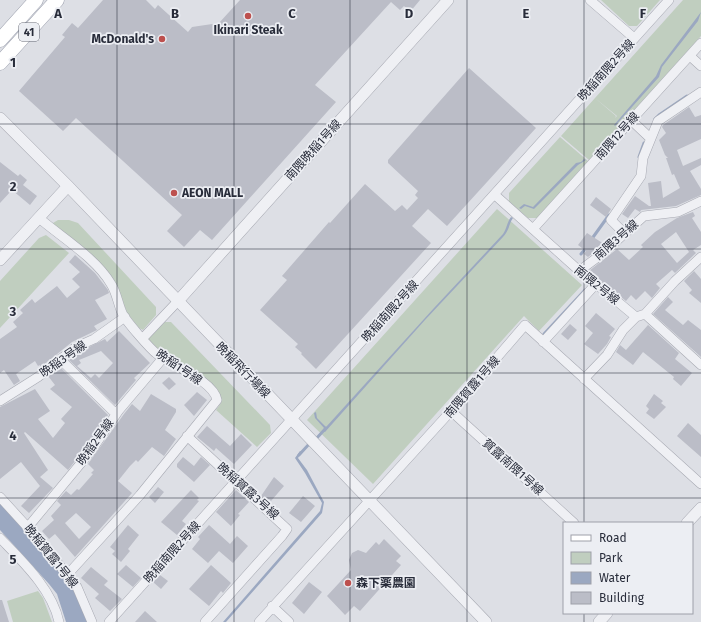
<svg xmlns="http://www.w3.org/2000/svg" width="701" height="622" viewBox="0 0 701 622" font-family="'Fira Sans','Noto Sans JP',sans-serif">
<style>
.green{fill:#c0cebf}
.water{fill:#9ba8c1}
.lines{fill:none;stroke-linecap:round;stroke-linejoin:round}
.stream{stroke:#9ba8c1;stroke-width:3}
.building{fill:#bbbdc7;fill-rule:evenodd}
.minor-casing{stroke:#a7a9b2;stroke-width:10}
.tertiary-casing{stroke:#a7a9b2;stroke-width:12}
.primary-casing{stroke:#9ea2af;stroke-width:15}
.minor{stroke:#eff0f4;stroke-width:9}
.tertiary{stroke:#eff0f4;stroke-width:11}
.primary{stroke:#fff;stroke-width:14}
.grid{fill:none;stroke:#282c3a;stroke-width:1;stroke-opacity:0.55}
.poi-dot{fill:#bd504e;stroke:#eceef3;stroke-width:1.5}
.labels{text-anchor:middle;stroke-width:3.5;stroke-linejoin:round;paint-order:stroke}
.shield{fill:#eceef3;stroke:#636672;stroke-width:1}
.shield-label{font-size:11px;font-weight:bold;fill:#282c3a}
.poi-label{font-size:12px;font-weight:bold;fill:#282c3a;stroke:#eceef3;text-anchor:start}
.street-label{font-size:12px;fill:#282c3a;stroke:#eceef3}
.grid-label{font-size:13px;text-anchor:middle;font-weight:bold;fill:#282c3a;stroke:#eceef3;stroke-width:3.5;stroke-linejoin:round;paint-order:stroke}
</style>
<rect width="100%" height="100%" fill="#dddfe5"/>
<path class="green" d="M601,0H660L637,26H629Z
M683,0H701V36L617,129L614,127L617,129L589,160L561,136L595,98L616,116L615,118L617,116L595,98Z
M560,137L588,161L537,218H528L509,202V193Z
M497,209L582,285L539,331L524,316L373,484L307,420Z
M58,220H69L78,223L156,307V315L143,330L139,328L127,313L115,282L54,227L53,223Z
M46,235L69,253L0,328V281L39,238Z
M165,322H171L270,425L271,433L257,447L216,410L221,403V397L195,373L159,352L148,339Z
M38,591L43,598L52,622H13L7,601Z"/>
<path class="water" d="M701,12L698,21L662,67L659,77L615,126L614,125L656,76L661,65Z
M584,159L586,160L578,165L534,209L525,206L521,209L519,208L524,204L533,207L576,163L581,162Z
M511,217L513,218C509,223 510,229 503,237L425,320L325,432L323,431L324,428L315,418L314,413L316,412L317,418L326,427L434,308L503,234C507,228 507,222 511,217Z
M300,451L302,452L298,458L307,470L324,502L322,513L226,622H223L320,511L322,503L305,473L295,458Z
M0,503L28,534L72,586L88,622H66L57,594L49,584L0,530Z"/>
<g class="lines">
<path class="stream" d="M655,119L659,115L687,96
M639,157L644,143
M591,240L609,215
M581,254L586,248
M544,334L585,290
M315,440L326,428
M299,455L310,443"/>
</g>
<path class="building" d="M103,0H146L155,9L158,5L188,32L192,27L219,23L240,0H420L410,12L404,6L400,10L391,2L315,85L336,102L212,240L200,230L184,247L167,231L182,215L76,118L63,131L19,91L65,37L62,35L72,23L78,28Z
M469,68L536,128L447,226L428,209L412,226L431,243L316,369L301,354L302,353L295,347L298,344L260,310L287,280L282,276L329,222L330,223L365,184L395,211L402,205L407,210L418,198L415,195L418,191L388,163V160Z
M689,107L695,117L701,115V139L677,150L683,166L701,158V165L690,171L701,189V195L676,206L641,210L640,212L635,209L628,218L622,214L635,196L649,206H651L648,183L661,181L663,198L680,188L674,174L672,175L666,158H668L665,155L659,140L666,133L662,127L663,125Z
M0,162L18,176L20,174L27,180L23,185L37,196L30,205L12,190L0,203Z
M596,197L611,209L606,217L590,205Z
M693,212L695,216L692,218L701,232V245L693,250L696,253L675,273L672,270L656,284L660,288L652,298L645,291L636,300L631,295L626,301L589,271L617,249L629,260L643,247L641,245L655,232L677,218ZM676,232L689,252L677,263L661,244Z
M587,233L604,244L588,257L584,254L586,251L578,245Z
M75,255L95,273L108,290L109,293L95,300L107,319L94,326L97,330L72,342L41,367L40,365L38,366L35,361L16,374L20,381L14,385L4,370L0,373V339L17,327L13,322L23,313L20,310L32,299L35,303L57,286L67,298L80,287L72,279L80,272L69,262Z
M694,271L701,279V303L689,293L692,290L684,281Z
M668,297L673,302L665,310L683,325L688,320L701,330V357L653,314Z
M596,313L615,329L609,336L611,337L607,344L598,354L584,344L593,333L585,326Z
M570,324L577,330L568,340L561,334Z
M647,324L679,353L675,359L692,373L681,386L673,379L674,377L643,352L633,365L616,352L620,345L626,350L648,325Z
M119,331L150,363L134,378L136,380L115,405L69,360L79,352L105,339L107,342ZM101,351L113,363L99,378L95,374L91,378L77,366L81,363L79,360Z
M60,367L108,415L86,447L68,470L25,432L24,433L48,470L40,477L53,488L29,513L21,506L40,486L21,462L0,479V407L35,389L50,411L38,419L53,438L65,423L61,419L72,407L50,389L55,385L48,376Z
M169,377L176,384L169,390L162,383Z
M197,392L207,400L194,416L184,405Z
M151,394L176,409V412L165,430L176,439L164,456L152,447L138,462L136,460L130,466L118,481L132,493L75,557L55,534L49,539L42,531L54,520L51,516L61,505L57,501L66,491L71,495L77,489L79,490L93,474L91,473L94,470L88,464L124,414L132,404L140,411ZM76,513L91,527L79,539L65,523Z
M654,394L663,401L661,403L666,407L654,419L646,413L649,409L646,406Z
M688,423L701,435V457L677,436Z
M207,426L230,446L241,434L252,445L234,464L216,448L214,451L197,437Z
M183,457L194,466L201,457L210,465L194,482L177,467V464Z
M274,477L284,486L271,501L269,499L267,501L261,496Z
M158,487L164,492L155,503L149,497Z
M191,490L199,498L197,500L199,501L182,521L186,524L177,535L161,522Z
M236,490L249,502L238,514L240,515L231,526L216,512Z
M303,496L315,506L301,522L289,513Z
M128,525L139,535L128,549L130,551L121,562L112,554L115,551L110,547Z
M209,525L230,544L237,536L248,546L233,563L219,551L208,563L192,549L200,539L198,537Z
M384,539L401,556L396,561L401,565L360,611L354,606L345,615L327,596L351,570L349,560L352,553L358,550L366,553L376,542L379,545Z
M126,565L141,578L133,587L117,574Z
M211,565L231,583L223,593L221,591L209,606L189,589Z
M91,567L108,581L104,585L122,599L110,611L95,598L99,594L81,578Z
M160,575L168,581L161,589L153,582Z
M309,582L322,592L304,614L292,603Z
M0,600H2L9,622H0Z
M145,611L157,622H135Z"/>
<g class="lines">
<defs>
<path id="minor" d="M590,0L634,38
M690,56L701,66
M631,120L650,138
M495,195L595,285L600,287L636,317L645,314L701,365
M39,218C61,237 96,258 111,284C117,293 118,305 123,315C128,323 150,349 157,354C171,365 214,381 217,400L140,495L68,574
M533,229L701,43
M624,233L611,220L641,176L643,158L658,121L701,92
M579,271L602,254L644,216L678,212L701,201
M645,314L675,281L701,257
M143,338L178,301
M543,342L595,285
M60,359L116,414
M584,379L607,355L623,330L636,317
M0,401L38,377L76,347L94,339L125,317
M451,411L574,523
M187,436L287,529L282,536L205,622
M0,497L40,541L77,587L92,622
M28,527L91,451L119,410L163,358
M0,538C22,561 52,589 59,622
M272,606L289,622
M109,622L669,0
M259,622L451,411L525,325L701,484"/>
<path id="tertiary" d="M0,118L68,186L486,622
M0,260L68,186
M178,301L448,0
M687,523L701,508
M599,622L607,613"/>
<path id="primary" d="M0,40L36,0
M0,63L57,0"/>
</defs>
<use href="#minor" class="minor-casing"/>
<use href="#tertiary" class="tertiary-casing"/>
<use href="#primary" class="primary-casing"/>
<use href="#minor" class="minor"/>
<use href="#tertiary" class="tertiary"/>
<use href="#primary" class="primary"/>
</g>
<path class="grid" d="M117,0V622M234,0V622M350,0V622M467,0V622M584,0V523M0,124H701M0,249H701M0,373H701M0,498H701M584,613V622"/>
<g class="poi-dot">
<circle cx="248" cy="16" r="4"/>
<circle cx="162" cy="39" r="4"/>
<circle cx="174" cy="193" r="4"/>
<circle cx="348" cy="583" r="4"/>
</g>
<g class="labels">
<rect class="shield" x="19" y="23" width="20" height="18" rx="3"/>
<g class="shield-label">
<text x="29" y="36">41</text>
</g>
<g class="poi-label">
<text x="248" y="34" text-anchor="middle">Ikinari Steak</text>
<text x="154" y="43" text-anchor="end">McDonald's</text>
<text x="182" y="197">AEON MALL</text>
<text x="356" y="587">森下薬農園</text>
</g>
<g class="street-label">
<text transform="translate(606 70) rotate(-48)" y="4">晩稲南隈2号線</text>
<text transform="translate(617 136) rotate(-48)" y="4">南隈12号線</text>
<text transform="translate(313 150) rotate(-48)" y="4">南隈晩稲1号線</text>
<text transform="translate(616 240) rotate(-41)" y="4">南隈3号線</text>
<text transform="translate(597 285) rotate(39)" y="4">南隈2号線</text>
<text transform="translate(390 311) rotate(-48)" y="4">晩稲南隈2号線</text>
<text transform="translate(63 359) rotate(-35)" y="4">晩稲3号線</text>
<text transform="translate(179 367) rotate(34)" y="4">晩稲1号線</text>
<text transform="translate(243 370) rotate(46)" y="4">晩稲飛行場線</text>
<text transform="translate(472 387) rotate(-49)" y="4">南隈賀露1号線</text>
<text transform="translate(95 442) rotate(-54)" y="4">晩稲2号線</text>
<text transform="translate(513 467) rotate(42)" y="4">賀露南隈1号線</text>
<text transform="translate(248 491) rotate(42)" y="4">晩稲賀露3号線</text>
<text transform="translate(172 552) rotate(-48)" y="4">晩稲南隈2号線</text>
<text transform="translate(51 556) rotate(51)" y="4">晩稲賀露1号線</text>
</g>
</g>
<g class="grid-label">
<text x="58" y="18">A</text>
<text x="175" y="18">B</text>
<text x="292" y="18">C</text>
<text x="409" y="18">D</text>
<text x="526" y="18">E</text>
<text x="643" y="18">F</text>
<text x="13" y="67">1</text>
<text x="13" y="191">2</text>
<text x="13" y="316">3</text>
<text x="13" y="440">4</text>
<text x="13" y="564">5</text>
</g>
<rect x="563" y="522" width="130" height="92" fill="#eceef3" stroke="#9ea0a9"/>
<rect x="571" y="535" width="20" height="6" fill="#ffffff" stroke="#9ea0a9"/>
<text x="599" y="542" font-size="12" fill="#282c3a">Road</text>
<rect x="571" y="552" width="20" height="12" fill="#c0cebf" stroke="#9ea0a9"/>
<text x="599" y="562" font-size="12" fill="#282c3a">Park</text>
<rect x="571" y="572" width="20" height="12" fill="#9ba8c1" stroke="#9ea0a9"/>
<text x="599" y="582" font-size="12" fill="#282c3a">Water</text>
<rect x="571" y="592" width="20" height="12" fill="#bbbdc7" stroke="#9ea0a9"/>
<text x="599" y="602" font-size="12" fill="#282c3a">Building</text>
</svg>
